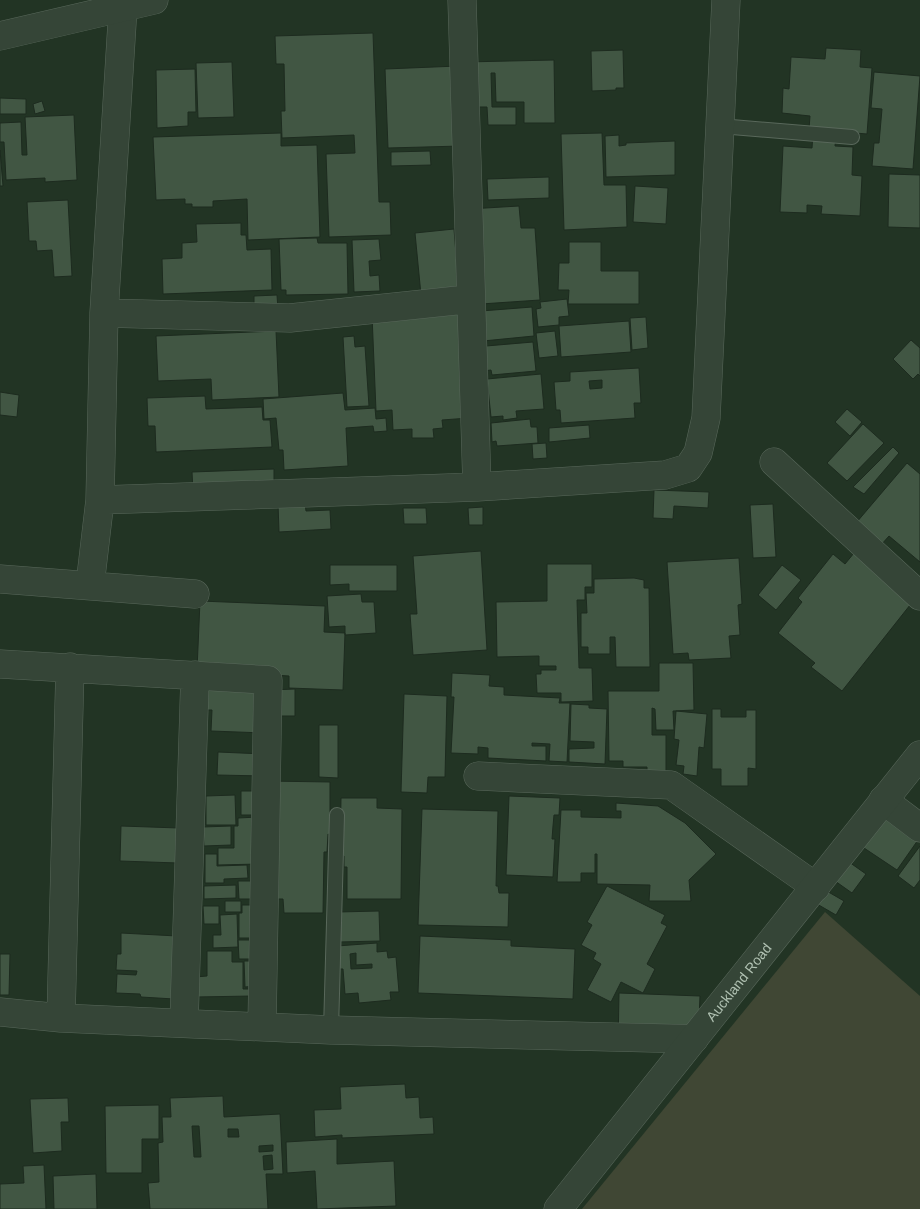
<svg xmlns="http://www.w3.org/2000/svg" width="920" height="1209" viewBox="0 0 920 1209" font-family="Helvetica,sans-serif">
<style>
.green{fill:#404734}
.building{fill:#415643;stroke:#1d2b1f;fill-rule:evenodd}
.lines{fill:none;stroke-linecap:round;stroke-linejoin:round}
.service-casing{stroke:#59685b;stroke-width:16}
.minor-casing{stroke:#59685b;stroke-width:29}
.tertiary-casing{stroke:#59685b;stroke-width:29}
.service{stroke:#354537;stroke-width:14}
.minor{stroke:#354537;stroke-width:28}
.tertiary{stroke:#354537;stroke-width:28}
.labels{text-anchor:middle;stroke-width:4.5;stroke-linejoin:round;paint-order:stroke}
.street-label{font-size:14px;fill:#b0c1b2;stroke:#1b291d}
</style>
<rect width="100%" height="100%" fill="#223424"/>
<path class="green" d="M825,912L920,996V1209H582Z"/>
<path class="building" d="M373,33L379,202H390L391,235L329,237L326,154L355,153L354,135L282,138L281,111H285L284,64H276L275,36Z
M826,48L861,50L860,67L872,68L867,134L809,129L810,116L782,113L783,88L789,89L791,57L825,59Z
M623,50L624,88H616V90L592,91L591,51Z
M554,60L555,123H524V102H496L495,73H491L492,107H516V125H488L487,107H466L465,62Z
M232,62L234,117L198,118L196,63Z
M458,66L461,146L388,148L385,69Z
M195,69L196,112H188V126L157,128L156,70Z
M874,72L920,76L913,169L872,166L874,143H879L882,109L871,108Z
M0,98L26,99V114H0Z
M42,101L45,111L35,114L33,104Z
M74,115L77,180L45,182V178L6,180L4,142H0V123L21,122L22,155H27L25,117Z
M281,133V146L317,145L320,237L248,240L247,199L213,201V207H192V204H185V199L156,200L153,137Z
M602,133L604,185H626L627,227L564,230L561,134Z
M813,133L836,135L835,146L853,147L852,175L862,176L860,216L821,214L822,206L807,205V213L780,212L783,146L812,148Z
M619,135V146L626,145V143L675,141V175L606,177L605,136Z
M0,150L3,186H0Z
M430,151L431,165L391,166V152Z
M889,174L920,175V228L888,227Z
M549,177V198L488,200L487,179Z
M635,186L668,188L666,224L633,222Z
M68,200L72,276L54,277L52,250L37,251L36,241H29L27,202Z
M519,206L521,228H535L540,300L481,304L469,209Z
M241,223V235H246L247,250L271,249L272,290L163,294L162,259L182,258V243L197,242L196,224Z
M454,229L459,291L421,295L415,233Z
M317,238L318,243H347L348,294L286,295V290H281L279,239Z
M379,239L381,260L369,261L370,276L379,275L380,291L354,292L352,240Z
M569,242H601V271H639V304H568L569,290H558L559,263H569Z
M277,295L278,310L254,311V296Z
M567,299L569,316L559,317V325L538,327L536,309L541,308L540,302Z
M532,307L534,336L483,341L481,311Z
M464,310L469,418L442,420L443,428L433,429L434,438H412V429L393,430L392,410L376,411L372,315Z
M646,317L648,348L632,350L630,318Z
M629,321L631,352L561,357L559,326Z
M276,331L279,397L212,400L211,379L158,381L156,336Z
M555,331L558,356L539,358L536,333Z
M354,336L355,347L365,346L369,406L347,407L343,337Z
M911,340L920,348V376L918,374L913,379L893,359Z
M533,342L536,371L492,375L491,370L483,371L486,346Z
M639,368L641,403H634L635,418L561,423L560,410H556L554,382L570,381V372ZM602,380V388L590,389L589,381Z
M541,374L544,409L516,411L517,418L503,420V416L491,417L487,379Z
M0,392L19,395L17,417L0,415Z
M343,393L345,410L375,408L376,419L386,418L387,431L374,432L373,426L346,428L348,466L284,470L283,450H279L276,418L264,419L263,399Z
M205,396L206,409L262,407L263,420H270L272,447L156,452L155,426H148L147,398Z
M847,409L862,422L850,436L835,422Z
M530,419L531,427H537L538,443L497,446L496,441L492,442L491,423Z
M863,424L884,443L847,481L827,463Z
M589,425L590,438L549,442V428Z
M546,443L547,458L533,459L532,444Z
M893,447L899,453L864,494L853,487Z
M907,463L920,474V562L889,536L881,545L856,523Z
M274,469V485L193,492L192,472Z
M654,490L709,492L708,508L674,506L673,519L653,518Z
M278,503H305L306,511L330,510L331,529L279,532Z
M773,504L776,557L753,558L750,505Z
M483,507V525H469L468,508Z
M403,508H426L427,524H404Z
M481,551L487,650L413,655L410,614H417L413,556Z
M854,553L914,600L842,691L811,667L815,663L778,633L802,602L798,598L833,554L845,564Z
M739,558L742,604L738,605L740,635L729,636L731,658L689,660L688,653L673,654L667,562Z
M547,564H592V587H585V600H577L579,668H592L593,701L561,702V693H537L536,674H541V670H556V666H539V656L497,657L496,602L547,601Z
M330,565H397V591H349V584L330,585Z
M782,565L801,580L776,610L758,595Z
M634,578L644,580V588H649L650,667H616L615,637H610V654H588V647H581V613H587L586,593H594V579Z
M361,594L362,602H374L376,633L345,635V626L329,627L327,596Z
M200,601L325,606L324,632L345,633L343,690L289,688V676L197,670Z
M659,663H693L694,710L673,711L674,730H656L655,709L652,708V735H666V773H647V767H623V761H609L608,691H659Z
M452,673L490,675L489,686L504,687V695L560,698L559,703H570L567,762L549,761L550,744L532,743V746H546V761L488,758V748L478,747V754L451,753L454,697H451Z
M199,682L266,684L264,733L211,731L212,710H205Z
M295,689V716H271L270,690Z
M404,694L447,696L445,777H428L427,793L401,792Z
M571,704L589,705V708L607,709L605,764L569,762V749L594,748V742L570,741Z
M712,709H721V717H746V710H756V769L748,768V786H721V769H712Z
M676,711L707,714L704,748L699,747L697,776L683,774L684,766L676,765L679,740L674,739Z
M319,725H338V778L319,777Z
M218,752L264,754L263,776L217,775Z
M267,781L330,782V835L328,834L327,852H324L323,913H284L283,899H274Z
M241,791H260L261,815H241Z
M235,795L236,825H206V796Z
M509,796L560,798L559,815H554L553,826L552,839H555L553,877L506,875Z
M341,798H377V808L402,809L401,899H347V867H344V856L340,855Z
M616,803L658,806L685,823L716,854L689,880L691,901H649L650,885L597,884V854H595V873H581V882H557L561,810H581V817L621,818V811H616Z
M422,809L498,811L496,886H498L499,893H509L508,927L418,925Z
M881,815L918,840L897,870L861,846Z
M258,817L259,864L218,865V848H234V826H238V818Z
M121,826L179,828L178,863L120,861Z
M231,826V845L204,846L203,827Z
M920,846V880L914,888L898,876Z
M205,854H217V866L247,865L248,878L224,879V883H205Z
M849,862L866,874L852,893L835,881Z
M238,881H251V899H239Z
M236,885V898L204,899V886Z
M607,886L665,915L661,923L667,926L647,964L655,969L643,993L621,982L611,1002L587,990L601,964L593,959L596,953L581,945L592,925L587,922Z
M825,890L844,901L836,915L817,904Z
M225,901H241V912H225Z
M242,905H255L256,938H239V913H242Z
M203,906H219V924H204Z
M379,911L380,941L339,942L338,912Z
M237,914L238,947L213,948V935H221L220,915Z
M121,933L177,936L174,999L141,997L140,994L116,993L117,974L136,975L137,971L116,970L117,954H121Z
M420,936L511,940V946L575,949L573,999L418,993Z
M238,940H253L254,959H239Z
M377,943V952L387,951L388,958L396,957L399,992H390L391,1000L359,1003L358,993L345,994L343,969H338L337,946ZM356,953V965L372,964V968L351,969L350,954Z
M207,951H232V962H243V989H251L252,996L196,997L195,977L207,976Z
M0,954H10L9,995H0Z
M244,961H256L257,986L245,987Z
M619,993L700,996L699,1021L677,1032L618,1048Z
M405,1084L406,1098L419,1097L420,1118L433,1117L434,1134L342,1138V1135L315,1137L314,1110L341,1109L340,1087Z
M223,1096L224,1117L280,1114L283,1174H266L268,1209H150L148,1183L159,1182L158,1143L163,1142L162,1117H171L170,1098ZM192,1126H199L201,1157H194ZM228,1129H238L239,1137H228ZM273,1145V1151L259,1152V1146ZM272,1155L273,1169L264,1170L263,1156Z
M68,1098L69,1122H61L62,1151L33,1153L30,1099Z
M159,1105V1139H142V1173H106L105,1106Z
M337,1139V1164L394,1161L396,1206L317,1209L315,1171L287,1173L286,1142Z
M44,1165L46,1209H0V1184L24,1183L23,1166Z
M96,1174L97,1209H54L53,1176Z"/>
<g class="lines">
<defs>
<path id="service" d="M720,126L852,137
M331,1030L337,815"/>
<path id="minor" d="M462,0L477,487
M104,313L290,318L471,299
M774,462L920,596
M100,500L477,487L665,475L688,468L698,453L706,418L726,0
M0,579L195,594
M90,585L100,500L104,313L123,7
M0,664L268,680L262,1027
M478,776L671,785L816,887
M883,800L920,828
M0,1012L61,1018L331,1030L694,1039
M61,1018L70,667
M184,1023L195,675"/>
<g id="tertiary">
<path d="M0,36L154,0"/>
<path id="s1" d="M558,1209L920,755"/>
</g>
</defs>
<use href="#service" class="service-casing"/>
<use href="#minor" class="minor-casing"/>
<use href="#tertiary" class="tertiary-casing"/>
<use href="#service" class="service"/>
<use href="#minor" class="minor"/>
<use href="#tertiary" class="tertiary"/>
</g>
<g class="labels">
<g class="street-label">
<text dy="5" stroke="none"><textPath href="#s1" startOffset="290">Auckland Road</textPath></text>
</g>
</g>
</svg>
